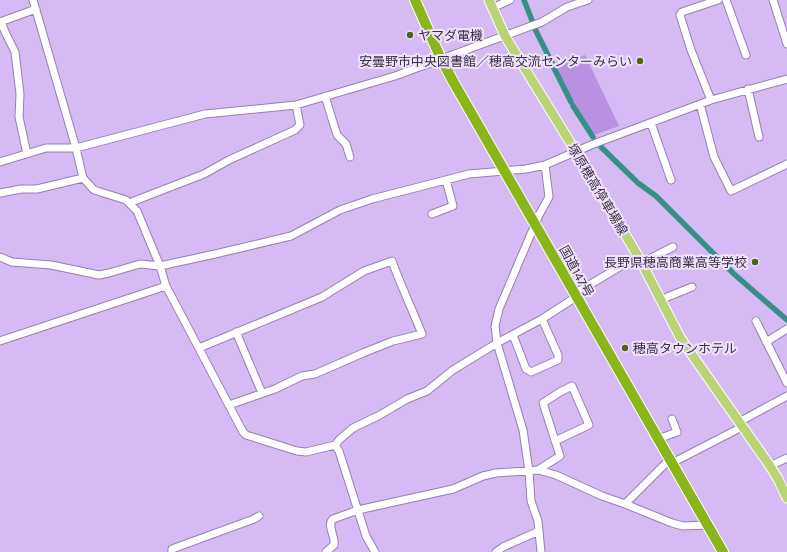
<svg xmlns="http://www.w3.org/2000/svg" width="787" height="552" viewBox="0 0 787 552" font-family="Karla,'Noto Sans JP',sans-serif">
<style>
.green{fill:#b891e2}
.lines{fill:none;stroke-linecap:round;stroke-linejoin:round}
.canal{stroke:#369086;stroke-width:5.5}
.minor-casing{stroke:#977eb4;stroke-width:9}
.major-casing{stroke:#fff;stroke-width:11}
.highway-casing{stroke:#fff;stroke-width:12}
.minor{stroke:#fff;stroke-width:7}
.major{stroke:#b9d376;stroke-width:9}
.highway{stroke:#8ab61b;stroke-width:10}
.poi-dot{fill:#4c6413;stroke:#eee3fb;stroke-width:1.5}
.labels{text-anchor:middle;stroke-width:4;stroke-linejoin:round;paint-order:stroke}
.poi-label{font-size:13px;fill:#3b3047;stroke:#eee3fb;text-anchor:start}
.street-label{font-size:13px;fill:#3b3047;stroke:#eee3fb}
</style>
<rect width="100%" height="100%" fill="#d5baf4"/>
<path class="green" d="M585,55L619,126L594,135L576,109L555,67Z"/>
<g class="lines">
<path class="canal" d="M524,0L533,23
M534,27L552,63
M553,66L571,102
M573,106L593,137
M601,147L636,181
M638,183L656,196L676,216
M678,218L734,274L787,320"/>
<defs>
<path id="minor" d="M33,0L76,148L83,178L94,190L126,200L137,211L160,266L166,286L243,432L246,435L297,451L306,452L335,445L340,439L353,428L380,415L407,399L427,391L453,370L497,343L542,319L576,297
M726,0L746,55
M773,0L787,44
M492,8L510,0
M0,22L36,9
M1,22L6,34L15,52L20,94L19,117L27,154
M748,89L759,137
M325,96L337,135L346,144L350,157
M711,100L691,50L680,15L682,12L718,0
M700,104L714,157L731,191L787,164
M651,123L671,180
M0,162L46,148H76L205,114L296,105L395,76L542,22L567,7L588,0
M0,193L21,189H37L83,178
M129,203L204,174L229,160L295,130L300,125L296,105
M432,214L453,206L446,180
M0,257L12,262L51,265L99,275L109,273L140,264L160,266L215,254L291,236L340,210L372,199L469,174L526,169L545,165L591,145L711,100L787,79
M641,263L673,247
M574,294L638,256
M660,300L692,287
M756,321L787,383
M236,332L262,393
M513,335L526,369L531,372L558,360V355L542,319
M0,341L166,286
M766,342L787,329
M199,348L322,297L364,271L392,261C401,286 412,309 422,334L393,341L363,353L315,374L302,376L275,389L229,405
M739,422L787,396
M658,439L677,432L672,419
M335,445L339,451L366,536L375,552
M672,463L742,427
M770,466L787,458
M538,470L560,456L543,403L560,392L572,386L589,425L555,441
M625,504L670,459
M172,552V549L254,519L259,516
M326,552L334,545C336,537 326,525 333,519L358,510L453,489L483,476L496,473L538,470L556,475L602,496L625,504L672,523L683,526L708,525
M496,552L503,547L539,531
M541,552L538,521L531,501L529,471L523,430L497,343L495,326L499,309L539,215L549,197L545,165"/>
<path id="major" d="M489,0L505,36L576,152L638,256L681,339L770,466L778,479L787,498"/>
<path id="highway" d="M415,0L441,59L454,83L723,552"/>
</defs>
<use href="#minor" class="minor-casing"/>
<use href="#major" class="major-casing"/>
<use href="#highway" class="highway-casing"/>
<use href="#minor" class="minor"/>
<use href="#major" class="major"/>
<use href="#highway" class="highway"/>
</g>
<g class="poi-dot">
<circle cx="410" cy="35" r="4"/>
<circle cx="640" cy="61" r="4"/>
<circle cx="755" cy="262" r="4"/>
<circle cx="625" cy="348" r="4"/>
</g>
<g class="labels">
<g class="poi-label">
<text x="418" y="40">ヤマダ電機</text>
<text x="632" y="66" text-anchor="end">安曇野市中央図書館／穂高交流センターみらい</text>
<text x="747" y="267" text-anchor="end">長野県穂高商業高等学校</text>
<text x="633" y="353">穂高タウンホテル</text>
</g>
<g class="street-label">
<text transform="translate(598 189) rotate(59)" y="5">塚原穂高停車場線</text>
<text transform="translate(577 271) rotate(61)" y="5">国道147号</text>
</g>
</g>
</svg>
